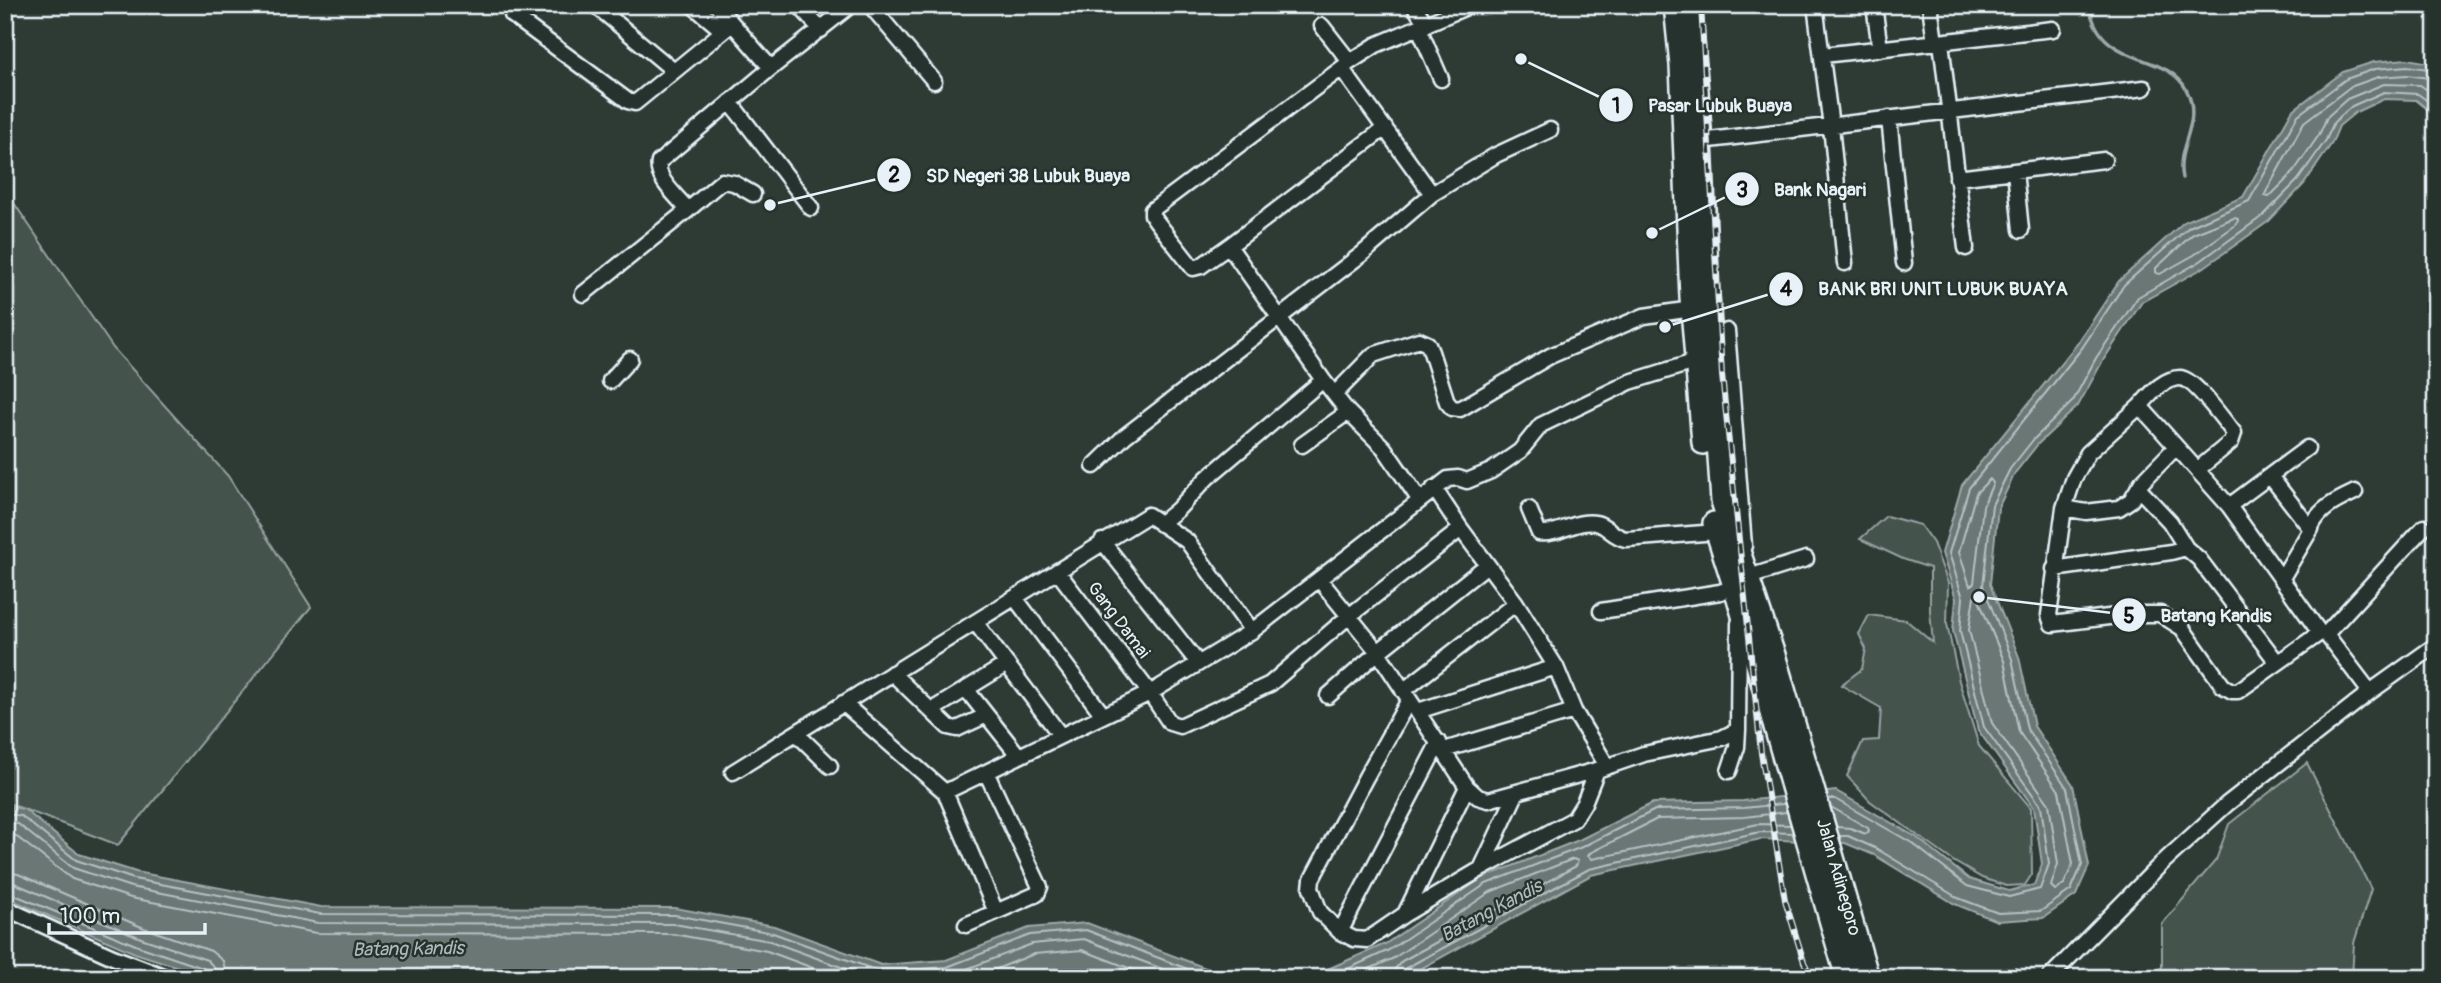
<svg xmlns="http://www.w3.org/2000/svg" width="2441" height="983" viewBox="0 0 2441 983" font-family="Pangolin,sans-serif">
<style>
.green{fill:#45524e;stroke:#96a2a3;stroke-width:2}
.water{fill:#6b7775;stroke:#9da8a9;stroke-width:2}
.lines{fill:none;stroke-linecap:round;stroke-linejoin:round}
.shore{stroke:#b6c0c4;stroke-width:2}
.stream{stroke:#9da8a9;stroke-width:3.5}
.minor-casing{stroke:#e8f1f8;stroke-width:19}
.highway-casing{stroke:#e8f1f8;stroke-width:26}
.minor{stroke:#26332d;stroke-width:14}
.highway{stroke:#26332d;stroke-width:21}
.rail-casing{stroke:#e8f1f8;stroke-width:6}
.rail{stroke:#26332d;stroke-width:3.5;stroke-dasharray:10;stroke-linecap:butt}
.labels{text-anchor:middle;stroke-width:5;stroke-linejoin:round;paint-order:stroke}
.street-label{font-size:18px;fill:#e8f1f8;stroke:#26332d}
.water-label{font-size:19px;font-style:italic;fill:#b0babd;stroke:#26332d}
.leader{fill:none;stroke:#e8f1f8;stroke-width:2.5}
.callout-dot{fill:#e8f1f8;stroke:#26332d;stroke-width:2.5}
.mark-label{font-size:21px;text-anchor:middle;font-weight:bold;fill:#111}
.callout-label{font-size:19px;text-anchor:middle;font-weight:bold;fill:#e8f1f8;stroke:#26332d;stroke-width:5;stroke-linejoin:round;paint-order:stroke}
</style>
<rect width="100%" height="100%" fill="#2e3b35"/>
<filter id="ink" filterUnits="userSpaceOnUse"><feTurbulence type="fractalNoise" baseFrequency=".0143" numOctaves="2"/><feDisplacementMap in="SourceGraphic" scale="14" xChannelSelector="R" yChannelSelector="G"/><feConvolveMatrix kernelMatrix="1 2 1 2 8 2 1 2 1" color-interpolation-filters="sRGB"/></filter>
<g filter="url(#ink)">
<path class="green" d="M5,190L113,348L228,476L311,607L118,845L5,802Z
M1886,516L1920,525L1933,543L1948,583L1947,624L1959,681L1979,746L2031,808L2032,874L2025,885L2006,886L1982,878L1953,861L1870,801L1847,776L1863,741L1879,740L1881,708L1841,685L1862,669L1866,649L1859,634L1869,615L1906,620L1933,643L1930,611V568L1903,559L1860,539Z
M2307,763L2371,889L2354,943L2352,978H2153L2162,967V924L2216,860L2229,824Z"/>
<path class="water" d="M2407,59L2436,64V116L2416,100L2384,99L2356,112L2339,126L2332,143L2304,184L2269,221L2203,268L2142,302L2102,362L2078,406L2038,444L2015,473L1998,508L1990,584L2019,657L2034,726L2073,785L2089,866L2076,895L2043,918L1997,921L1955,904L1874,855L1845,843L1761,839L1591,875L1404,978H1307L1385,944L1482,878L1579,840L1653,803L1743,801L1836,791L1916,837L1969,879L2009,891L2034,885L2042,864L2034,808L1978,730L1953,631L1956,599L1942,553L1962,485L2077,344L2119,281L2185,221L2243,197L2292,111L2343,72L2374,62Z
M5,806L24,809L79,854L136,872L321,907L675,908L774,926L881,965L946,960L1029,928L1087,923L1232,978H212L135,953L5,897Z"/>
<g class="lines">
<path class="shore" d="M2436,79L2407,75L2378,77L2350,87L2304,122L2264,196L2269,197L2292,174L2319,135L2327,117L2347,99L2384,84L2420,85L2436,96
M2234,218L2238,219L2237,224L2194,255L2160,274L2156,273V268L2193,234Z
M1990,479L1993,483L1983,506L1974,583L1970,586L1959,552L1976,493Z
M1974,596L1978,598L2004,661L2019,732L2059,791L2073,864L2064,884L2055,890L2051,886L2058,864L2049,804L1992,723L1969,630Z
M1829,799H1835L1912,843L1967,886L2009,897L2040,889L2049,864L2041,806L1984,727L1960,631L1963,598L1949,553L1969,488L2082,348L2124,285L2189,227L2249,201L2298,115L2346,79L2375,69L2407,66L2436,70
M1831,807L1868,828L1869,831L1866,834L1850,828L1837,827
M1787,812L1744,817L1657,819L1590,853L1588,856L1592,859L1758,824L1790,825
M5,813L21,816L76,860L134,879L320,914L675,915L773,933L881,972L947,967L1030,935L1086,930L1211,978
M5,822L18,824L73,868L131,887L318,923L674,924L770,941L871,978
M5,832L13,834L72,879L131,898L316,933L673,934L767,951L840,978
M1839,836H1848L1877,849L1958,898L1998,913L2041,911L2071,890L2082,865L2067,788L2027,729L2012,659L1983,586L1992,505L2010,469L2033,440L2073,401L2096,358L2138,297L2199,262L2264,215L2298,180L2326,140L2334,122L2352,106L2384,92L2418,94L2436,107
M5,872L18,874L144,928L211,951L223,961L227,978
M5,882L14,883L141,938L207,960L214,967L217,978
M5,891L138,946L203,968L207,972L208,978
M921,978L951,975L1032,944L1084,939L1186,978
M974,978L1034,954L1082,950L1155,978
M1328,978L1389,950L1486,884L1582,847L1655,810L1743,808L1784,804
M1349,978L1394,958L1490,892L1573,859L1578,861L1576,866L1402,961L1395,969L1393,978
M1402,978L1406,968L1589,869L1760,832L1793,833"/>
<path class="stream" d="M2089,5C2100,69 2165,50 2186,89C2204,122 2175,146 2182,178"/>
<defs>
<path id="minor" d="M525,5L512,15L628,101L635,103L732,24
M595,5L674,71
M692,5L723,31
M716,5L771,68
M799,5L821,30
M870,5L934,81
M1414,5L1426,25
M1815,5L1831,126L1845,263
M1874,5L1880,49
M1930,5L1935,43
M1322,26L1350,62
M1419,28L1441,79
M1941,42L1966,248
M1823,55L2053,29
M1342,69L1432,194
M730,102L811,208
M1889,118L1904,263
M1701,141L2144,88
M2015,171L2021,230
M1957,178L2104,160
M688,210L722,181L734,183L753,194
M1229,246L1385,128
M583,294L688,210C679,198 655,179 659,162L771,68L851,5
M1727,331L1744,546
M610,381L630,359
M1335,394L1373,355L1419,340L1428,344L1431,352L1447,402L1452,408L1460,409L1550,356L1644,316L1692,309
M2140,406C2150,395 2163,378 2180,378C2194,378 2224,421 2234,433L2231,442L2197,470
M1302,445L1348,412
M2176,447L2142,482L2131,500L2119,508L2086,512L2064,508L2049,615L2052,624L2133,614H2160L2182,628L2223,686L2232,691H2238L2320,633
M1094,466L1125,436L1362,254L1432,194L1496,155L1550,130
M2270,476L2311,529L2282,578
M1434,488L1461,529L1516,603L1556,667L1574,711L1607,766
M2138,488L2170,522L2186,548
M1419,499L1384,448L1348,412L1323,380L1229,246L1201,266L1193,268L1157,222L1152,215V210L1350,62L1376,45L1471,5
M2229,506L2307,448
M2064,508L2074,478L2088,453L2140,406L2229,506L2320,633L2326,634L2370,692
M1529,509L1539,533C1558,536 1576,519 1596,523C1607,525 1613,537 1626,539L1717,532
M1160,524L1177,510L1207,478L1323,380
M2311,527C2320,508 2336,501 2355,492
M1102,541L1198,663
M2054,569L2171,552L2186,548L2199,559L2277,662
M1057,571L1150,693L1170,723L1180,726L1270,684L1349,616L1461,529
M1319,579L1378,652L1467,787L1478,797L1488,800L1597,770L1644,754L1722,738L1738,730L1739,623
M1015,598L1103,715
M1601,611L1720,592L1735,587L1749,577L1806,559
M975,622L1061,736
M2326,634L2424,527
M892,673L948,727L957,729L985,716
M966,689L1018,755
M1403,691L1516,603
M1328,696L1378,652L1487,565
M1409,700L1366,777L1312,879L1311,888L1320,912L1340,932L1354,939L1367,940L1405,914L1481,869L1516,794
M843,703L945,792L1150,693L1252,631L1448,479L1458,478L1467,481L1491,471L1520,451L1541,425L1630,382L1697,361
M932,710L1007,664
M1418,711L1556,667
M796,733L830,766
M1444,750L1574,711
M1729,771L1737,747L1738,730
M733,772L1148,515L1187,541L1252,631
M945,792L996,912
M1481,869L1574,819L1584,803L1597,770
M5,908L113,957L168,978
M1405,914L1467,787
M966,925L1037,894L1040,887L986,772
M1340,932L1439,742
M2015,977L2016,978
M2049,978L2161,864L2227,804L2370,692L2436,645"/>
<path id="highway" d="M1675,5L1681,65L1691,297L1703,443
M1690,5L1701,141L1708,295L1722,501L1774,655L1868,978
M1714,523L1738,598L1847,978"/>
</defs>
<use href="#minor" class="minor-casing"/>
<use href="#highway" class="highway-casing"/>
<use href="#minor" class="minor"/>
<use href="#highway" class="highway"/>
<defs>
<path id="rail" d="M1701,5L1722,375L1761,753L1785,900L1804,962L1812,978"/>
</defs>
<use href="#rail" class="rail-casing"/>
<use href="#rail" class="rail"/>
</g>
</g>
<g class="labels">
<g class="street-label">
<text transform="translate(1119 620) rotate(53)" y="6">Gang Damai</text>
<text transform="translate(1839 877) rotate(74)" y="6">Jalan Adinegoro</text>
</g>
<g class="water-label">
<text transform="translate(1491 910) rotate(-28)" y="7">Batang Kandis</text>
<text transform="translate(408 948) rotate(-1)" y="7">Batang Kandis</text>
</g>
</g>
<path class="leader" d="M1521 59L1616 105M770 205L894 175M1652 233L1742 189M1665 327L1786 289M1979 597L2129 615"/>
<g class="callout-dot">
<circle cx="1521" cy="59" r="7"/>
<circle cx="770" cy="205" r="7"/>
<circle cx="1652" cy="233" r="7"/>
<circle cx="1665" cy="327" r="7"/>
<circle cx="1979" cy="597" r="7"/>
<circle cx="1616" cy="105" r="18"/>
<circle cx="894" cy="175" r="18"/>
<circle cx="1742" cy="189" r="18"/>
<circle cx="1786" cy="289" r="18"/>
<circle cx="2129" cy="615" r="18"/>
</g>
<g class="mark-label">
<text x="1616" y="113">1</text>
<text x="894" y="182">2</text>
<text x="1742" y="197">3</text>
<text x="1786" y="296">4</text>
<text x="2129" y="623">5</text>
</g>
<g class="callout-label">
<text x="1720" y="112">Pasar Lubuk Buaya</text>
<text x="1028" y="182">SD Negeri 38 Lubuk Buaya</text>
<text x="1820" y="196">Bank Nagari</text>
<text x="1943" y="295">BANK BRI UNIT LUBUK BUAYA</text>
<text x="2216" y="622">Batang Kandis</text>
</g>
<rect width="2441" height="983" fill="none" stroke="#26332d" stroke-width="28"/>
<rect x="14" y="14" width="2413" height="955" fill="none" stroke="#e8f1f8" stroke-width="2.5" filter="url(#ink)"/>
<path d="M49 923v10h156v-10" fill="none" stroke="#e8f1f8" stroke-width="3.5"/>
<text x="60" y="923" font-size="21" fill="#e8f1f8" stroke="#26332d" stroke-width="5" paint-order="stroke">100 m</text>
</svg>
